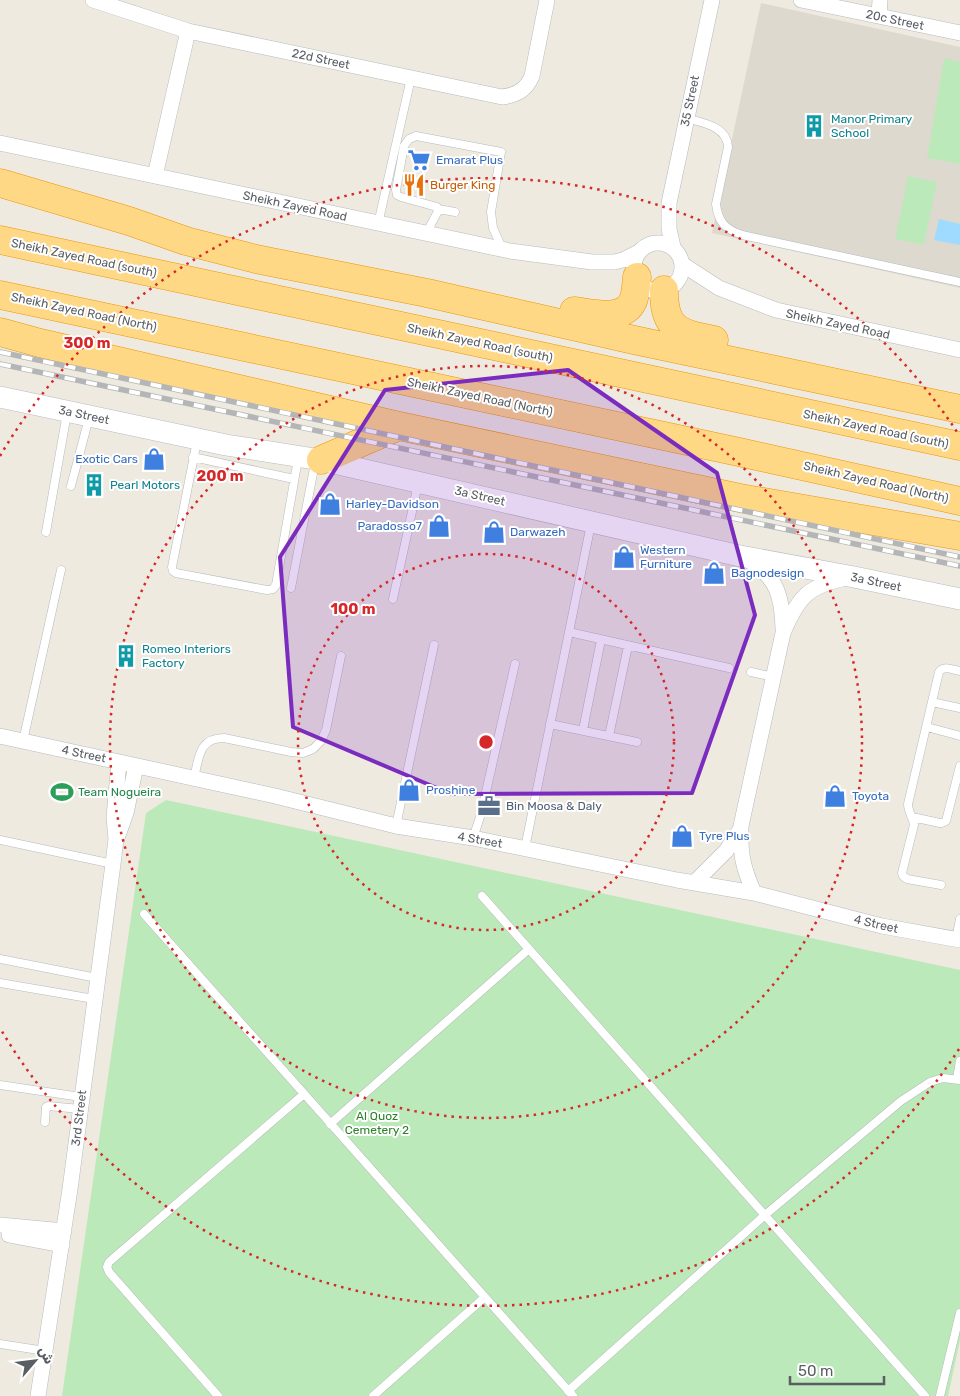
<svg xmlns="http://www.w3.org/2000/svg" width="960" height="1396" viewBox="0 0 960 1396" font-family="Rubik,Cairo,sans-serif">
<style>
.education{fill:#ddd9cf}
.green{fill:#bce9b9}
.water{fill:#9fdbff}
.lines{fill:none;stroke-linecap:round;stroke-linejoin:round}
.lane-casing{stroke:#b6babf;stroke-width:9}
.street-casing{stroke:#b6babf;stroke-width:16}
.secondary-casing{stroke:#b6bbc1;stroke-width:22}
.highway-casing{stroke:#ee9400;stroke-width:29}
.lane{stroke:#fff;stroke-width:8}
.street{stroke:#fff;stroke-width:15}
.secondary{stroke:#fff;stroke-width:21}
.highway{stroke:#ffd886;stroke-width:28}
.rail-casing{stroke:#b4b5b6;stroke-width:5.5}
.rail{stroke:#fff;stroke-width:4;stroke-dasharray:11;stroke-linecap:butt}
.marked{fill:#7b2cbf;fill-opacity:0.2;stroke:#7b2cbf;stroke-width:4;stroke-linejoin:round}
.ring{fill:none;stroke:#d62828;stroke-width:2.5;stroke-dasharray:2.5 5}
.labels{text-anchor:middle;stroke-width:4;stroke-linejoin:round;paint-order:stroke}
.street-label{font-size:12px;fill:#595e63;stroke:#fff}
.culture-label{font-size:12px;fill:#0d838f;stroke:#fff;text-anchor:start}
.shop-label{font-size:12px;fill:#366cbe;stroke:#fff;text-anchor:start}
.food-label{font-size:12px;fill:#c56008;stroke:#fff;text-anchor:start}
.leisure-label{font-size:12px;fill:#27864d;stroke:#fff;text-anchor:start}
.service-label{font-size:12px;fill:#4e5e75;stroke:#fff;text-anchor:start}
.park-label{font-size:12px;fill:#2c822a;stroke:#fff}
.centre{fill:#d62828;stroke:#fff;stroke-width:2.5}
.ring-label{font-size:15px;text-anchor:middle;font-weight:bold;fill:#d62828;stroke:#fff;stroke-width:4;stroke-linejoin:round;paint-order:stroke}
</style>
<rect width="100%" height="100%" fill="#eeeae0"/>
<path class="education" d="M761,3L960,47V288L712,233Z"/>
<path class="green" d="M944,58L960,62V164L927,158Z
M908,176L937,182L924,245L895,239Z
M166,800L960,970V1340L948,1396H62L146,813Z"/>
<path class="water" d="M939,219L960,224V245L934,240Z"/>
<g class="lines">
<defs>
<path id="lane" d="M686,118C703,123 727,126 728,147L716,204C718,222 725,229 742,235L960,282
M438,209L455,212
M378,224L411,78
M426,234L437,213L438,209L437,207L401,197L397,195L396,190L404,146L409,139L416,136L501,152L491,212L493,228L502,248
M197,441L172,567L173,571L176,573L267,590L273,589L276,585L298,459
M193,457L294,479
M71,486L89,418
M46,532L67,413
M291,588L315,463
M393,599L418,484
M569,632L729,668
M751,672L774,677
M932,702L960,708
M550,724L637,742
M927,727L960,736
M583,730L601,640
M609,736L628,646
M23,741L61,570
M194,778C199,759 198,738 224,738L291,752L303,753L313,749L321,741L326,730L341,656
M912,817L940,823H942L946,821L960,766
M396,826L434,645
M473,838L481,814L515,664
M0,840L113,864
M525,848L591,524
M941,885L907,879L903,876L902,873L914,825C913,817 908,812 908,804L939,672C944,665 953,670 960,671
M482,896L925,1396
M144,914L573,1396
M956,939L960,919
M0,959L97,978
M0,983L94,999
M957,1079L960,1061
M0,1085L81,1097
M45,1122L46,1107L48,1106L80,1109
M330,1124L529,949
M0,1344L45,1351
M568,1391L765,1215L901,1101L930,1082L943,1078L960,1080
M218,1396L109,1272L107,1267L109,1262L304,1094
M373,1396L485,1297
M940,1396L960,1313"/>
<path id="street" d="M93,0L188,31L502,97C517,95 526,90 532,76L547,0
M801,0L960,33
M879,16L880,0
M0,143L510,251L592,262H614L623,260L639,252
M155,176L188,31
M634 267a24 24 0 1 1 48 0a24 24 0 1 1-48 0Z
M673,247L669,229V203L712,0
M682,264L719,288L776,310L960,350
M748,560C777,577 782,596 783,628
M0,736L275,796L396,826L473,838L677,880L754,893L882,926L960,940
M117,838L126,813L136,766
M694,883L726,851L741,828
M754,893C743,867 740,855 741,826L783,633C798,597 809,585 847,578
M0,1225L64,1231
M9,1235L62,1245
M38,1396L70,1189L113,864L116,839L114,817L119,762"/>
<path id="secondary" d="M0,397L226,445L321,460L740,556L854,577L960,599"/>
<path id="highway" d="M0,183L129,221L186,241L256,259L427,293L634,340L960,409
M0,240L960,446
M664,290C664,330 679,333 714,340
M0,295L739,452L960,501
M574,311C592,313 623,322 633,301C636,294 636,285 637,277
M0,332L40,343L399,426L740,498L960,536
M321,460L399,426"/>
</defs>
<use href="#lane" class="lane-casing"/>
<use href="#street" class="street-casing"/>
<use href="#secondary" class="secondary-casing"/>
<use href="#highway" class="highway-casing"/>
<use href="#lane" class="lane"/>
<use href="#street" class="street"/>
<use href="#secondary" class="secondary"/>
<use href="#highway" class="highway"/>
<defs>
<path id="rail" d="M0,352L960,557
M0,364L960,566"/>
</defs>
<use href="#rail" class="rail-casing"/>
<use href="#rail" class="rail"/>
</g>
<path class="marked" d="M568,370L717,473L755,615L692,793L451,794L293,727L280,557L385,390Z"/>
<g class="ring">
<circle cx="486" cy="742" r="188"/>
<circle cx="486" cy="742" r="376"/>
<path d="M959 1049A564 564 0 0 1 0 1028M0 456A564 564 0 0 1 959 435"/>
</g>
<defs>
<symbol id="building-bare" viewBox="-9 -9 18 18"><path d="M-4-6H4V6H1V3H-1V6H-4ZM-2.5-4.3h1.7v1.8h-1.7ZM.8-4.3h1.7v1.8H.8ZM-2.5-1h1.7V.8h-1.7ZM.8-1h1.7V.8H.8Z" fill="#0f9aa8" stroke="#fff" stroke-width="2.5" paint-order="stroke"/></symbol>
<symbol id="supermarket-bare" viewBox="-9 -9 18 18"><path d="M-6-5.5h2.5l.6 2H6L4.5 2H-2.5L-4.4-4H-6ZM-1.5 3.2a1.3 1.3 0 1 0 .1 0ZM3 3.2a1.3 1.3 0 1 0 .1 0Z" fill="#3f7fe0" stroke="#fff" stroke-width="2.5" paint-order="stroke"/></symbol>
<symbol id="restaurant-bare" viewBox="-9 -9 18 18"><path d="M-5-6h1v4h1v-4h1v4h1v-4h1v5L-1.5 .5V6h-2V.5L-5-1ZM5-6V6H3V1.5H1.5Q1.5-4 5-6Z" fill="#e8710a" stroke="#fff" stroke-width="2.5" paint-order="stroke"/></symbol>
<symbol id="shop-bare" viewBox="-9 -9 18 18"><path d="M-5-2.5h2.3a2.7 3.5 0 0 1 5.4 0H5L5.5 6h-11ZM-1.5-2.5h3a1.5 2.3 0 0 0-3 0Z" fill="#3f7fe0" stroke="#fff" stroke-width="2.5" paint-order="stroke"/></symbol>
<symbol id="stadium-bare" viewBox="-9 -9 18 18"><path d="M0-5a6.5 5 0 1 0 0 10a6.5 5 0 1 0 0-10ZM-3.5-1.8h7v3.6h-7Z" fill="#2e9e5b" stroke="#fff" stroke-width="2.5" paint-order="stroke"/></symbol>
<symbol id="office-bare" viewBox="-9 -9 18 18"><path d="M-6-3h4V-5.5h4V-3h4V5H-6ZM-1-4.5V-3h2v-1.5ZM-6 0V1H6V0Z" fill="#5c6f8a" stroke="#fff" stroke-width="2.5" paint-order="stroke"/></symbol>
</defs>
<g fill-rule="evenodd">
<use href="#building-bare" x="798" y="110" width="32" height="32"/>
<use href="#supermarket-bare" x="403" y="144" width="32" height="32"/>
<use href="#restaurant-bare" x="398" y="169" width="32" height="32"/>
<use href="#shop-bare" x="138" y="443" width="32" height="32"/>
<use href="#building-bare" x="78" y="469" width="32" height="32"/>
<use href="#shop-bare" x="314" y="488" width="32" height="32"/>
<use href="#shop-bare" x="423" y="510" width="32" height="32"/>
<use href="#shop-bare" x="478" y="516" width="32" height="32"/>
<use href="#shop-bare" x="608" y="541" width="32" height="32"/>
<use href="#shop-bare" x="698" y="557" width="32" height="32"/>
<use href="#building-bare" x="110" y="640" width="32" height="32"/>
<use href="#shop-bare" x="393" y="774" width="32" height="32"/>
<use href="#stadium-bare" x="46" y="776" width="32" height="32"/>
<use href="#shop-bare" x="819" y="780" width="32" height="32"/>
<use href="#office-bare" x="473" y="790" width="32" height="32"/>
<use href="#shop-bare" x="666" y="820" width="32" height="32"/>
</g>
<g class="labels">
<g class="street-label">
<text transform="translate(895 20) rotate(12)" y="4">20c Street</text>
<text transform="translate(321 59) rotate(12)" y="4">22d Street</text>
<text transform="translate(690 101) rotate(-78)" y="4">35 Street</text>
<text transform="translate(295 206) rotate(12)" y="4">Sheikh Zayed Road</text>
<text transform="translate(84 258) rotate(12)" y="4">Sheikh Zayed Road (south)</text>
<text transform="translate(84 312) rotate(12)" y="4">Sheikh Zayed Road (North)</text>
<text transform="translate(838 324) rotate(12)" y="4">Sheikh Zayed Road</text>
<text transform="translate(480 343) rotate(12)" y="4">Sheikh Zayed Road (south)</text>
<text transform="translate(480 397) rotate(12)" y="4">Sheikh Zayed Road (North)</text>
<text transform="translate(84 415) rotate(12)" y="4">3a Street</text>
<text transform="translate(876 429) rotate(12)" y="4">Sheikh Zayed Road (south)</text>
<text transform="translate(876 482) rotate(13)" y="4">Sheikh Zayed Road (North)</text>
<text transform="translate(480 496) rotate(13)" y="4">3a Street</text>
<text transform="translate(876 582) rotate(12)" y="4">3a Street</text>
<text transform="translate(84 754) rotate(12)" y="4">4 Street</text>
<text transform="translate(480 840) rotate(10)" y="4">4 Street</text>
<text transform="translate(876 924) rotate(13)" y="4">4 Street</text>
<text transform="translate(79 1118) rotate(-83)" y="4">3rd Street</text>
</g>
<g class="culture-label">
<text x="831" y="123">Manor Primary<tspan x="831" dy="14">School</tspan></text>
<text x="110" y="489">Pearl Motors</text>
<text x="142" y="653">Romeo Interiors<tspan x="142" dy="14">Factory</tspan></text>
</g>
<g class="shop-label">
<text x="436" y="164">Emarat Plus</text>
<text x="138" y="463" text-anchor="end">Exotic Cars</text>
<text x="346" y="508">Harley-Davidson</text>
<text x="422" y="530" text-anchor="end">Paradosso7</text>
<text x="510" y="536">Darwazeh</text>
<text x="640" y="554">Western<tspan x="640" dy="14">Furniture</tspan></text>
<text x="731" y="577">Bagnodesign</text>
<text x="426" y="794">Proshine</text>
<text x="852" y="800">Toyota</text>
<text x="699" y="840">Tyre Plus</text>
</g>
<g class="food-label">
<text x="430" y="189">Burger King</text>
</g>
<g class="leisure-label">
<text x="78" y="796">Team Nogueira</text>
</g>
<g class="service-label">
<text x="506" y="810">Bin Moosa &amp; Daly</text>
</g>
<g class="park-label">
<text x="377" y="1120">Al Quoz<tspan x="377" dy="14">Cemetery 2</tspan></text>
</g>
</g>
<circle cx="486" cy="742" r="8" class="centre"/>
<g class="ring-label">
<text x="87" y="348">300 m</text>
<text x="220" y="481">200 m</text>
<text x="353" y="614">100 m</text>
</g>
<g transform="translate(35 1361) rotate(62)" stroke="#ffffff" stroke-width="4" paint-order="stroke">
<path d="M0-4L9 19L0 12L-9 19Z" fill="#595e63"/>
<text y="-8" font-size="14" font-weight="bold" text-anchor="middle" fill="#595e63">ش</text>
</g>
<path d="M790 1376v8h94v-8" fill="none" stroke="#595e63" stroke-width="2.5"/>
<text x="798" y="1376" font-size="15" fill="#595e63" stroke="#ffffff" stroke-width="4" paint-order="stroke">50 m</text>
</svg>
